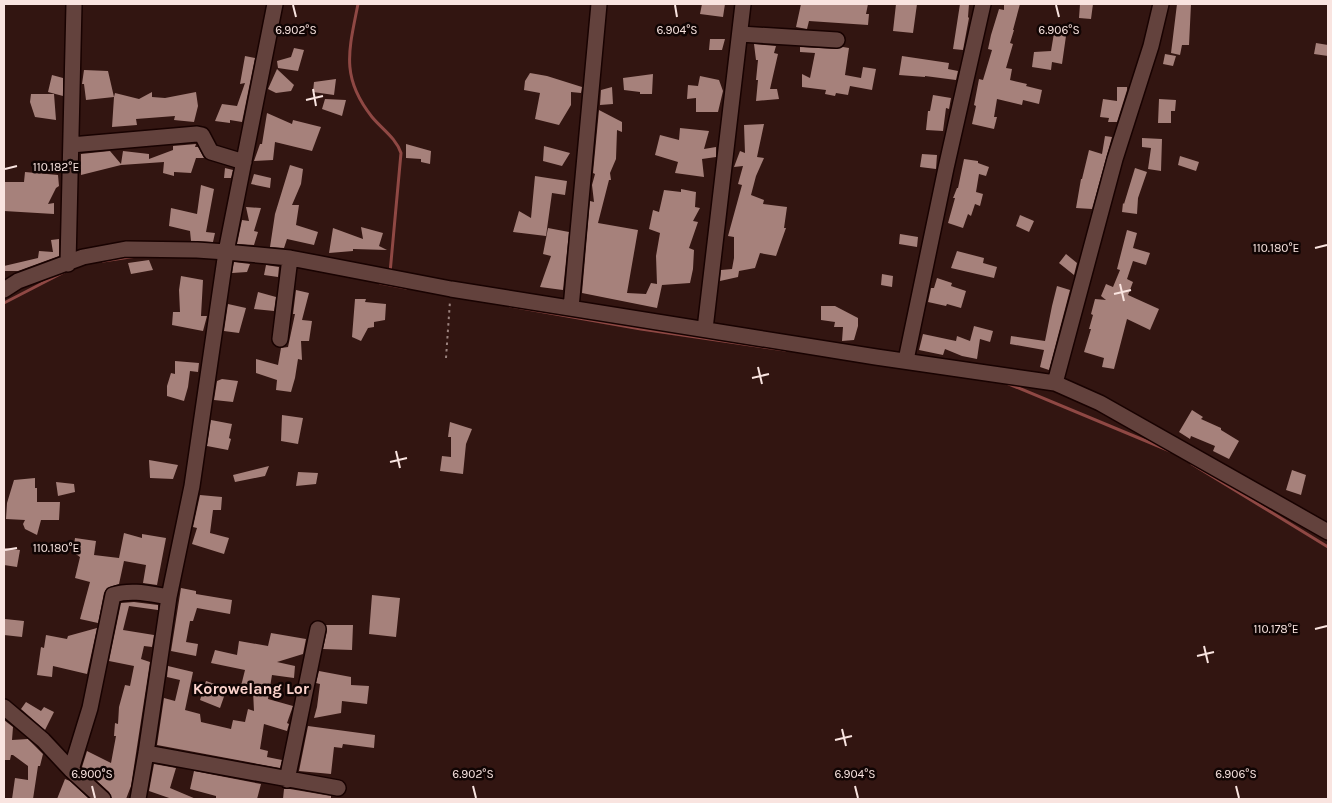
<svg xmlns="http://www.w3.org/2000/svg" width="1332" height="803" viewBox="0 0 1332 803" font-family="Karla,sans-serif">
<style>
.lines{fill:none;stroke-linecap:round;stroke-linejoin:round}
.stream{stroke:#8f4844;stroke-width:3}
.building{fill:#a6817b}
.minor-casing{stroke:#180201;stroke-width:18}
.path{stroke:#9b827e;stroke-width:2;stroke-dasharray:2.5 4;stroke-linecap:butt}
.minor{stroke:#63423d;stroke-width:15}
.ticks{fill:none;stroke:#f9e4e0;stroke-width:2}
.labels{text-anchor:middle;stroke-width:5;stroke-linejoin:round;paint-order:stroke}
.quarter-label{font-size:16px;font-weight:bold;fill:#fcd3cc;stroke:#110504}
.ticks-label{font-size:12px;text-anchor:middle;fill:#f9e4e0;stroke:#110504;stroke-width:5;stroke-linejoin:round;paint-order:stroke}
</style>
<rect width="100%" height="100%" fill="#321511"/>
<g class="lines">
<path class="stream" d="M358,4C349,50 340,77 372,117C382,129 396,138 401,153L390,273
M103,261L137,256
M380,283L406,288
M4,303L64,272
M510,306L641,329L785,350
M1004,382L1170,451
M1192,464L1328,547"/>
</g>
<path class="building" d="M702,4H725L723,17L700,14Z
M801,4H868L866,14H869L868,25L809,21L807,29L796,27Z
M896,4H917L913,33L893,31Z
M960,4H969L968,17L969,18L963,50L953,49Z
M1004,4H1020L1013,30H1014L1010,43L1013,44L1006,68L1012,69L1010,80L1027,84L1026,86L1042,90L1039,104L1023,100L1022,105L997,99L994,117H997L994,129L972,124L976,106L974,105L979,79L983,80L992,50L988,49L991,35L999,9L1004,10Z
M1080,4H1093L1091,19L1079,18Z
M1177,4H1191L1189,45H1182L1180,55L1171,53Z
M1055,27L1067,29L1062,64L1052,62L1051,70L1032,67L1034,52L1051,51Z
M710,39H725L722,50H709Z
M1316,43L1328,45V56L1314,54Z
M754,44L776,46L774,53L778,54L770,89H777L779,99L756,101L758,80H756L758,60H756Z
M800,47L836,49L843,47L849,48L845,75L861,78L863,67L876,69L872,90L850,86L848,95L836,93L835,96L825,94L826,90L802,87V74L810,78L815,53L800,52Z
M294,48L304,50L298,71L278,68L277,61L291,57Z
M1165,54L1176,56L1173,66L1163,64Z
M245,56L255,58L242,122L230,120V123L215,121L222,104L237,106L245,83L240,84Z
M902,56L949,63L948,69L958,71L956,80L925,76V77L899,75Z
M277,69L294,85L291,91L276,93L268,89Z
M84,70L108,71L114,97L115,93L139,99L152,92V97L165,98L196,92L198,106L194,122L174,120L175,116L136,119L137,125L112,127L114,97L86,100L84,84H82Z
M530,73L547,76L582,87L581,93L571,92V105L559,125L535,119L540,93L524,90L525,81Z
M653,74L652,94H640V92L624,90L623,78Z
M52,75L63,78V96L48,92Z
M700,76L719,80L723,91L718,112H696V98L687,99L688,85L698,86Z
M336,79L334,95L313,92L314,82Z
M612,87L613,104L600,105L601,90Z
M1117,87H1127V90L1117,122H1108L1109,118L1100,117L1103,99L1117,101Z
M31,94H54L56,120L35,117L30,102Z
M933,95L951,98L949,109L946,108L943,131L926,130L928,111H930Z
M325,99L346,100L342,116L322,109Z
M1159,99L1176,100L1175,111H1171V123H1158Z
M599,110L622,122V132L617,130L616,159L610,173L611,180H609L598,223L638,230L627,293L646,294L651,283L657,284L656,256L660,233L649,229L653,210L659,212L664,190L681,192V189L696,192L695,207L700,208L693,221L698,222L689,248L694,250L693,269L690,283L662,285L657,308L582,293L590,201L594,202L592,185L595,174L593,173Z
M267,113L292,124L293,120L321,127L312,151L275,142L273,160L254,161L260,144H262Z
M764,124L757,157L764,158L756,176L751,195L764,200L763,204L787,207L784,228H786L776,256L760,253L755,268L739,271L738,277L720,281L721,270L732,269L734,258V237L728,236L742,185L738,184L743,166L734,167L740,151L745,153L744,125Z
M680,128L709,131L704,149L716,147V157L702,159L704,177L675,173L678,162L655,155L660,135L679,140Z
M1105,136L1112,137L1092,209L1076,208L1081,179H1082L1089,150L1102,154Z
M1142,138L1162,139L1161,171L1148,169L1151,148L1142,147Z
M196,144L195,147H198L204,158H196L191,173L174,172V176L163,173L164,162L121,165L81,175V154L110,151L121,164L123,151L149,154V159L173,150V146Z
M406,144L431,151L430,164L421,162V159L406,158Z
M544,146L570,153L562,166L543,161Z
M922,154L937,155L936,169L920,167Z
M1180,156L1199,162L1196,171L1178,165Z
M964,159L978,161V163L989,167L986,176L979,174L976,192L983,194L980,206L975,204L971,216L968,214L963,228L948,223L955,198H953L957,188H958Z
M290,165L303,169L301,184L292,205H299L296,225L318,232L314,245L287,239L284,248L270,247L275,214Z
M225,168L233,170L231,178H224Z
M1135,168L1147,172L1138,198L1137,214L1122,212L1123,203L1124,204Z
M25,172L58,175L59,186L56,188L48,204L54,203V214L4,211V182H24Z
M254,174L271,178L270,188L251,184Z
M535,176L567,181L565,195L552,193L546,236L513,232L519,211L531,218Z
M201,185L214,189L206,232L215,233L213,242L191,241L190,231L169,226L171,208L197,214Z
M246,207L261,208L254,231L258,232L254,245L237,244L242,220L249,221Z
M1020,215L1034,221L1029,232L1016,226Z
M361,227L383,233L379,246L387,250L353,249V251L329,253L333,228L363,239Z
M548,228L569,232L563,290L540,287L551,256L543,254Z
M1127,230L1137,233L1133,248L1150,253L1146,265L1133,261L1127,279L1133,282L1128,295L1159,309L1150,330L1127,319L1114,369L1102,367L1104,358L1084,352L1091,329H1089L1093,315L1091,314L1095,299L1106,300L1101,296L1106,284L1113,287L1120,270L1117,269Z
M900,234L918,237L917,247L899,244Z
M59,239V256L18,271H4V266L38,258L39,251L53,252L51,240Z
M957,251L984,258L983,263L997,267L994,278L951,268Z
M1066,254L1077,263L1074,275L1059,263Z
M149,260L153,270L131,274L128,263Z
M234,262L250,264L247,272L232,273Z
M266,265L279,267L278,277L264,275Z
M882,274L893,276L892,287L881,285Z
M181,276L203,280L201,316H207L203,331L172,325L173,312H180L179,290Z
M937,278L952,283L951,286L966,291L961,308L947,304L946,306L928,302L931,288H934Z
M1057,286L1070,290L1049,370L1040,367L1044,350L1010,344L1011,336L1045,341L1052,306Z
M296,290L309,293L302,320L312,321L309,341H301L302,360L298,359L295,378L291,392L276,390L277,380L256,373V359L278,365L281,348L288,347L295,314H293Z
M258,292L276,297L274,311L254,309Z
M355,299H366L365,302L386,304L385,320L374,322V327L368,328L361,341L352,337Z
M228,304L246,308L239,333L224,331Z
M821,306H835L858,318V326L854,340L842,341L843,327H834L835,322L821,320Z
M974,326L993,331L990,342L980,339L977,359L962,356L945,349L943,355L919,350L923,334L956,341L957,336L970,341Z
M175,361L199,363L198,372L190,371L188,387L184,401L167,396V386L171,373L175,374Z
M222,379L238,381L233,402L214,400L217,381Z
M1192,410L1203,417L1201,419L1221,428V430L1239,441L1229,459L1213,451L1215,446L1191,436L1190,439L1179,432Z
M282,415L303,418L298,444L281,441Z
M211,420L232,424L229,438L231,439L228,450L207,446Z
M450,422L472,429L466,444L463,474L440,471L442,456L451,457V437H448Z
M149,460L178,465L173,479L150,478Z
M269,466L265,476L235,482L233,475Z
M1292,470L1306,475L1301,495L1286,490Z
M298,472L318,473L316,484L296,486Z
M35,478V488H37V502H60L59,520H41L37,535L25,529L23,524L25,520L6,519L7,503L14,480Z
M56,482L74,484L75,492L58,496Z
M200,495L222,497L221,510H213L210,533L229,538L224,554L192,544L197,528L193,527Z
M124,533L142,538V534L166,538L157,585L143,583L146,565L124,561L119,584L107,588L104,593L98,623L80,619L90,582L75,578L80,557L73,552L75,538L96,541L94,555L119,558Z
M4,548L20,550L17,567L4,565Z
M181,588L196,591V594L232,600L230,614L197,608L193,621H190L186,642L198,644L196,656L171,651Z
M372,595L400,598L396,637L369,634Z
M134,602L158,605V610L129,606L123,630L154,635L152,647L144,646L141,659L150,662L131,786L126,799H112L109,792L82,767L87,751L111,763L116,736H114L115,723L118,724L119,707L125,685L130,686L134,666L109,661L121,603Z
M5,619L24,621L22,637L4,635Z
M326,625H353L352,650L323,649L327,631Z
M97,628L87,674L53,666L52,677L37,675L41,647L44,648L46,635L67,639L68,636Z
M271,633L306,639L303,654L277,662L295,666L294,678L272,675L268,699L293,706L287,723L289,724L287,731L264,724L260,749L268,751L267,757L282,760L280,768L157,745L164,698L175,701L180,680L167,677L168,666L193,672L185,710L200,714L201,722L231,729L233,720L245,722L248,709L254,711L253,691L241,686L245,670L211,663L215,650L237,655L239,641L268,646Z
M319,671L351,677V685L369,686L367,704L342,701L341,713L314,718L317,707L320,684L316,683Z
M206,681L227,688L220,708L200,700Z
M26,702L41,711L44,707L54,712L45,730L21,709Z
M4,720L13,727L12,740L28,739L43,754L40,766H38L33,799H12L15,778L28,780V766L13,755H11L10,760H4Z
M308,726L375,735L374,748L343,744L342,748L334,747L331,774L299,771Z
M154,764L176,768L170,788L196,799H172L149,791Z
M194,771L261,784L257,799H216V796L190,789Z
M65,779L70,781L89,799H57Z
M284,789H290L331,796V799H283Z"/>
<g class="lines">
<defs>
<path id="minor" d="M740,34L837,40
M71,145L197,134L202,135L211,152L244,162
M68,264L74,4
M4,290L18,281L83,257L126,249L197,250L226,252L290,258L451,289L876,357L1055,383L1100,403L1328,532
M571,308L599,4
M705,329L743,4
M280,339L290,258
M906,360L946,168L983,4
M1055,383L1115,159L1151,46L1161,4
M4,707L43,740L71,770L103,799
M146,753L338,788
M71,770L90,708L113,595C132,589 150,594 169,597
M287,780L318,629
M138,799L146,753L169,597L192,486L226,252L275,4"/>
</defs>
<use href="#minor" class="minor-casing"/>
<path class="path" d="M446,358L450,301"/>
<use href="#minor" class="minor"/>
</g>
<path class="ticks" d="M293,5L296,17M675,5L677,17M1056,5L1059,17M313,89L316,106M306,100L323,96M5,169L17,166M1315,248L1327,245M1120,284L1124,301M1114,294L1131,290M758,367L762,384M752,378L769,374M396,451L400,468M390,462L407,458M5,550L17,548M1315,629L1327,626M1204,646L1208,663M1197,656L1214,652M842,729L846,746M835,740L852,736M92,786L95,798M473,786L476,798M855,786L858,798M1236,786L1239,798"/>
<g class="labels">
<g class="quarter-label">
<text x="251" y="694">Korowelang Lor</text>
</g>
</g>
<g class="ticks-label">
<text x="296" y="34">6.902°S</text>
<text x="677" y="34">6.904°S</text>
<text x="1059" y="34">6.906°S</text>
<text x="56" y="171">110.182°E</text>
<text x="1276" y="252">110.180°E</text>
<text x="56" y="552">110.180°E</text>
<text x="1276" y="633">110.178°E</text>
<text x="92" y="778">6.900°S</text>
<text x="473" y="778">6.902°S</text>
<text x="855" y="778">6.904°S</text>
<text x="1236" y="778">6.906°S</text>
</g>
<rect width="1332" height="803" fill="none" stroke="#f9e4e0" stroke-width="10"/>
</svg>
